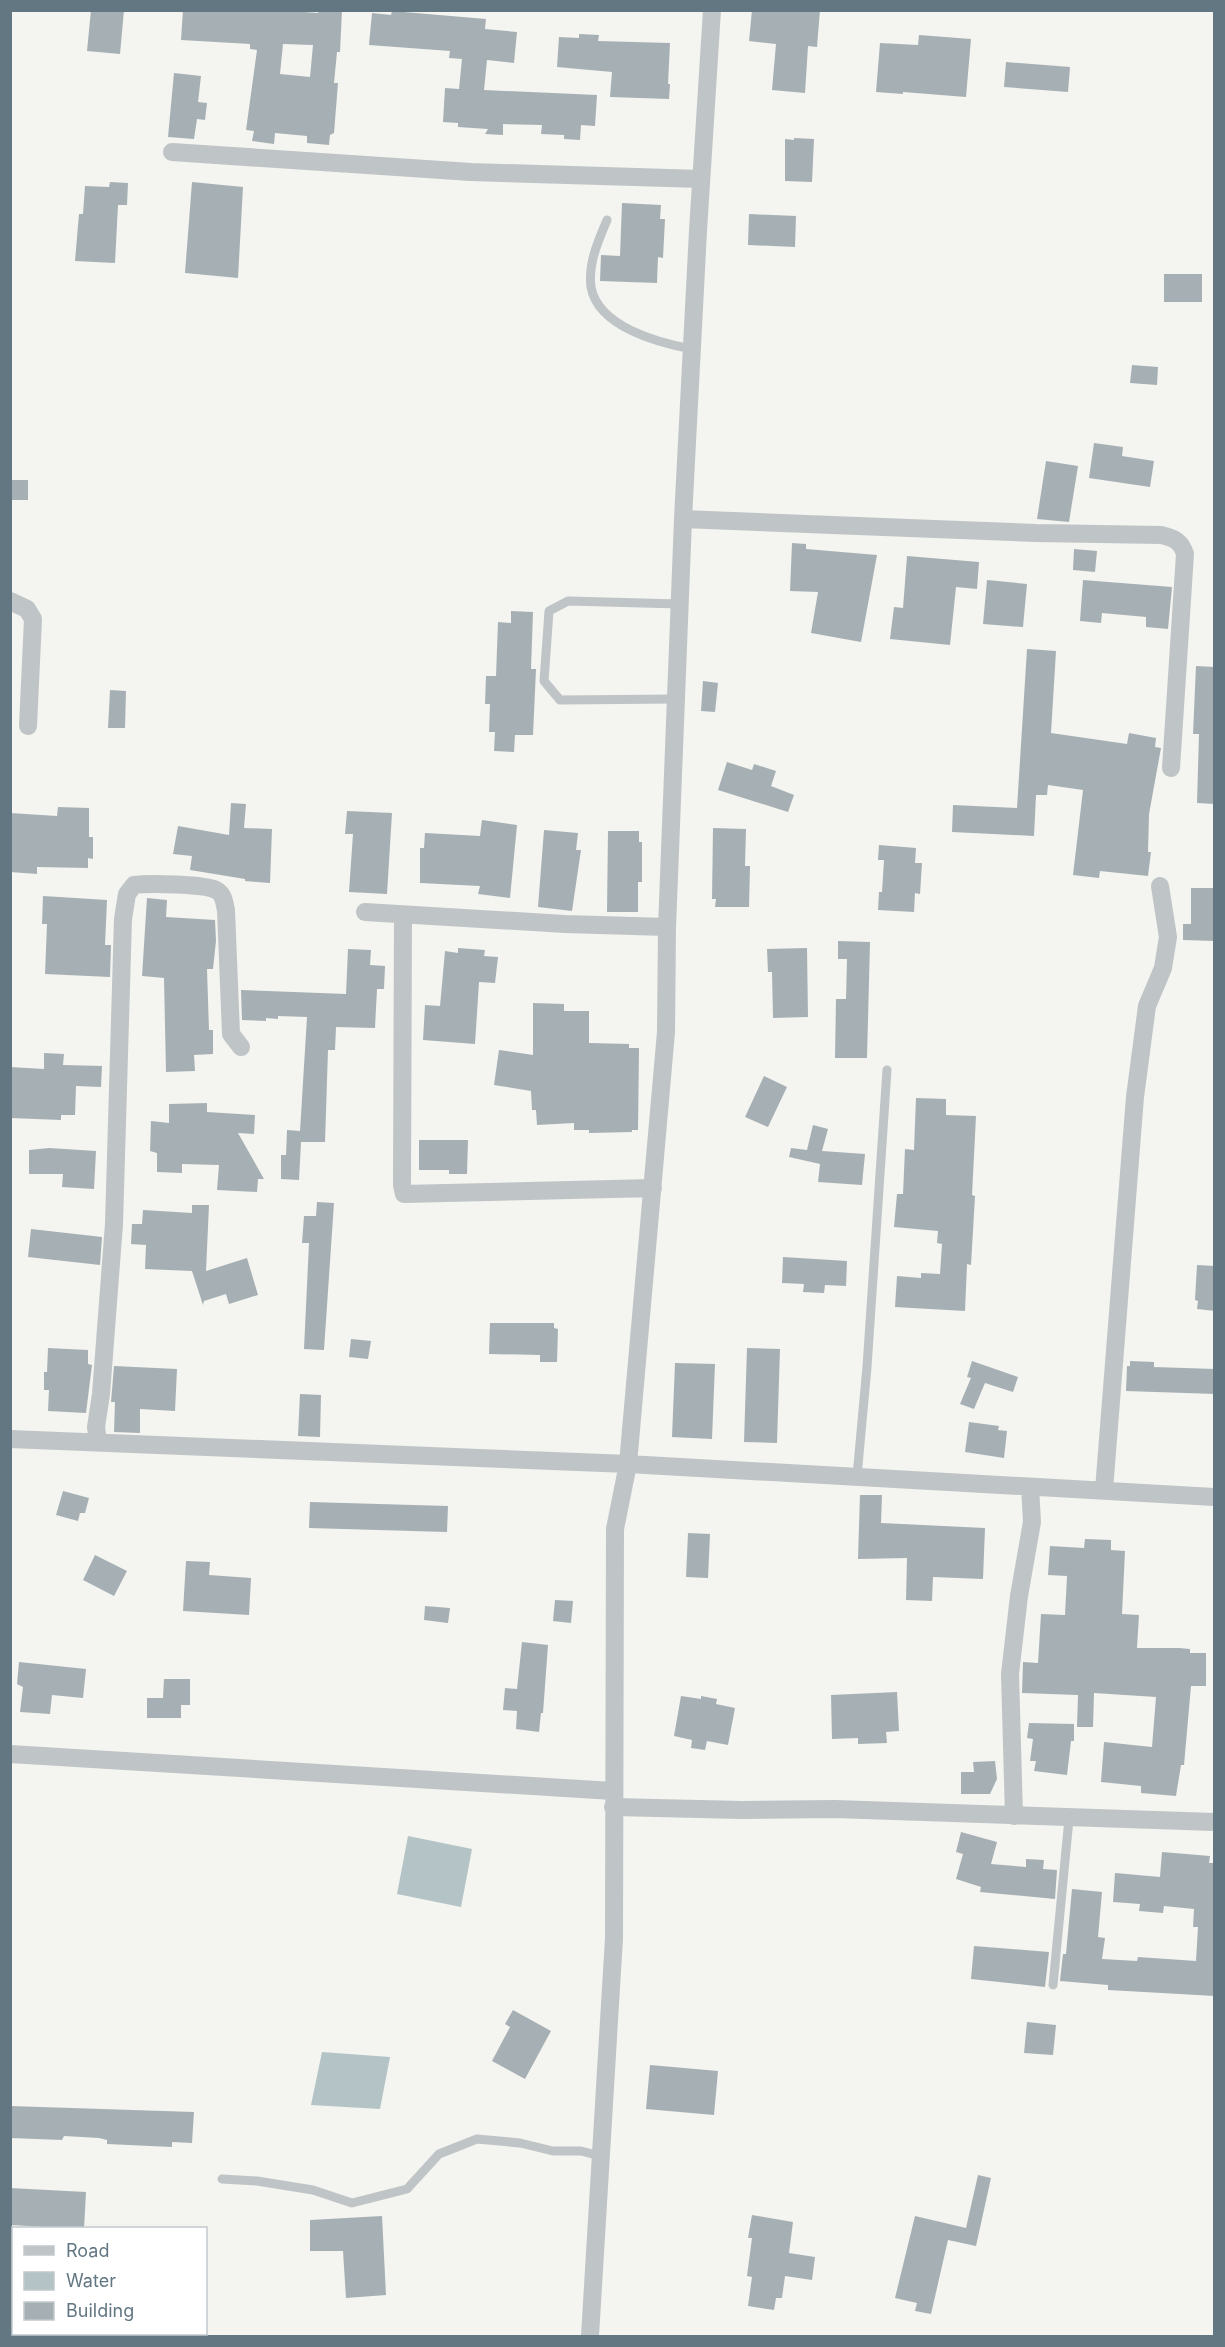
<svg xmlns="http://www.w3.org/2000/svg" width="1225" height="2347" viewBox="0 0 1225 2347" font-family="Inter,sans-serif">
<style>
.water{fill:#b4c4c6}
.building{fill:#a6b0b4;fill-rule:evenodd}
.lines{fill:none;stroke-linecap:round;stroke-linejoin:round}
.lane{stroke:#bfc4c6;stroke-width:9}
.street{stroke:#bfc4c6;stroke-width:18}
</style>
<rect width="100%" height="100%" fill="#f4f4f0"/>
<path class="water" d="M408,1836L472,1849L461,1907L397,1894Z
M322,2052L390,2057L380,2109L311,2105Z"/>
<path class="building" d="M91,10H124L120,54L87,51Z
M183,10H277L318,13L319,10H342L340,52H337L334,83H338L334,133L330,135L329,145L307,143V136L275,133L274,144L252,141L254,131L246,130L257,50L250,49V44L181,40ZM283,44L313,45L310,77L280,74Z
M752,10H820L817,47L808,46L805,93L772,90L776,44L749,41Z
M392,11L486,19L485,29L517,32L514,63L487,60L484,90L597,95L595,126L581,125L580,140L564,139V135L541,134L542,125L503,124V135L485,134L488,129L458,127V123L443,122L445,88L459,89L462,59L449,58L450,51L369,45L372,13L391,15Z
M579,34L599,35L598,41L670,43L668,84H670L669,99L610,97L612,72L557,67L559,37L579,38Z
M919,35L971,39L966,97L903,92V94L876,92L880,43L918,45Z
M1006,62L1070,67L1068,92L1004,87Z
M174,73L201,76L198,102L207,103L205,120L197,119L194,139L168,137Z
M794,138L814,139L812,182L785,181V139L794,140Z
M110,182L128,183L127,205H118L115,263L75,261L79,214H83L85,186L109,187Z
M192,182L243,187L238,278L185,273Z
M622,203L661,205L660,219H665L663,258L658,257L657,283L600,281L601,255L620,256Z
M749,214L796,216L795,247L748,245Z
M1164,274H1202V302H1164Z
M1132,365L1158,367L1157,385L1130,383Z
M1094,443L1123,447L1122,456L1154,461L1150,487L1089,478Z
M1046,461L1078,466L1069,522L1037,519Z
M10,480H28V500H10Z
M792,543L806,544V549L877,555L861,642L811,633L818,592L790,591Z
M1074,549L1097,551L1095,572L1073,570Z
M907,556L979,562L977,589L956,587L950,645L890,639L894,607L903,608Z
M987,580L1027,584L1023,627L983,624Z
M1083,580L1172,587L1168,629L1146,627V617L1102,613L1101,623L1080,621Z
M511,611L533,612L531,669H536L533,735H515L514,752L494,751L495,732H489L490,704H485L486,676H496L498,622L511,623Z
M1027,649L1056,651L1051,733L1127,744L1129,733L1156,738L1155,747L1161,748L1149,814L1148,852H1151L1148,876L1100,871L1099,878L1073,875L1083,790L1048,785L1047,795H1036L1034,836L952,832L953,805L1017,808Z
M1196,666L1215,667V804L1197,803L1199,734H1193Z
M703,681L718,683L715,712L701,711Z
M110,690L126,691L125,728H108Z
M727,762L752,770L754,764L776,771L771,786L794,795L788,812L718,790Z
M231,803L246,804L244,828L272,829L270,883L245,881V879L190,870L192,856L173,854L178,826L229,835Z
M58,807L89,808V837H93V859L88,858V868L37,867V874L10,872V813L57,816Z
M347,811L392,813L387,894L349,892L353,834H345Z
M482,820L517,825L510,898L478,894L480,886L420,883V848H424L425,833L480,836Z
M713,828L746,829L745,866H750L749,907H715L716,899H712Z
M544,830L578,833L576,850H581L572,911L538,907Z
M608,831H639V842H642V882H638V912H607Z
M879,845L916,848L915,863H922L920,894L915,893L914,912L878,910L879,892H882L884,860H878Z
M1191,888H1215V941L1183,940V924H1191Z
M43,896L107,900L105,945H111L110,977L45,974L47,924H42Z
M147,898L167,900L166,917L215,920L216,941L213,969H207L209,1030H213V1054L194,1055L195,1071L166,1072L164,978L142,976Z
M838,941L870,942L867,1058H835L836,999H846L847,959H838Z
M458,948L485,950L484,956L498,957L495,983L479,982L475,1044L423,1040L425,1005L440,1006L445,951L458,953Z
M807,948L808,1017L773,1018L772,972H768L767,949Z
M348,949L371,950L370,965L385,966L384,989H377L375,1028L336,1027L335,1050H328L325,1142H301L299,1180L281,1179V1155H286L287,1130L300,1131L307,1017L278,1016V1019L266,1018V1021L242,1020L241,990L346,994Z
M533,1003L564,1004V1011H589V1043L629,1044V1048H639L638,1130H632V1132L589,1133V1130H574V1123L537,1125L536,1110H532L531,1091L494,1085L499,1050L533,1055Z
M44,1053L64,1054L63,1065L102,1066L101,1087L76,1086L75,1115H61V1120L10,1118V1067L44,1069Z
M764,1076L787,1087L768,1127L745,1117Z
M916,1098L946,1099V1115L976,1116L972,1195L975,1196L971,1265L967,1264L965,1311L895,1307L897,1276L921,1278V1273L940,1274L942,1244L937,1243L938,1231L894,1227L897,1194H903L905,1149L914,1150Z
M207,1103V1112L255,1115L254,1134L238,1133L264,1179H258L257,1192L217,1190L219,1165L182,1164V1173L157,1172V1153L150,1151L151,1121L169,1123V1104Z
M813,1125L828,1129L822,1151L865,1154L862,1185L818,1182L820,1164L789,1157L791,1148L807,1150Z
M419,1140H468L467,1174H449V1170H419Z
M49,1148L96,1151L94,1189L62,1187L63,1174H29V1150Z
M317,1202L334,1203L324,1350L304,1349L309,1243H302L304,1216H316Z
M192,1205H209L206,1271L247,1258L258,1295L229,1304L226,1294L204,1301L203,1305L192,1271L145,1269L146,1245L131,1244L132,1224H142L143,1210L192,1213Z
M31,1229L102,1237L100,1265L28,1257Z
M783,1257L847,1261L846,1286L825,1285L824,1293L803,1292L804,1284L782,1283Z
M1197,1265L1215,1266V1311L1197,1309L1198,1301L1195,1300Z
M490,1323H554V1328L558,1329L557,1362H540V1355L489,1354Z
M351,1339L371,1341L368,1359L349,1357Z
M48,1348L88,1350V1364L92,1365L86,1413L48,1411L49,1390H44V1372H47Z
M747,1348L780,1349L777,1443L744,1442Z
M972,1361L1018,1377L1013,1392L985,1383L974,1409L960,1404L971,1378L967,1377Z
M1130,1361L1154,1362V1367L1215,1369V1394L1126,1391L1127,1366H1130Z
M675,1363L715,1364L712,1439L672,1437Z
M114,1366L177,1369L175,1411L140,1409V1433L114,1432L115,1402H111Z
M300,1394L321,1395L320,1437L298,1436Z
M969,1422L999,1426L998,1430L1007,1431L1004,1458L965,1452Z
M63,1491L89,1498L85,1513H80L78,1521L56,1515Z
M860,1495H882L881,1523L985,1528L983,1579L933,1577L932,1601L906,1600L907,1558L858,1559Z
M310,1502L448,1506L447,1532L309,1528Z
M688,1533L710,1534L708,1578L686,1577Z
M1085,1539L1111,1540V1550L1125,1551L1122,1614L1139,1615L1137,1648H1179L1190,1649V1653H1206V1686H1191L1184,1765H1181L1176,1796L1141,1793V1786L1101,1782L1104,1742L1152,1747L1156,1697L1094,1693L1093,1727H1077L1078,1695L1022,1693L1023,1662L1038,1663L1041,1614L1065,1615L1067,1576L1048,1575L1050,1546L1084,1548Z
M95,1555L127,1571L114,1596L83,1580Z
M186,1561L210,1562L209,1575L251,1578L249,1615L183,1611Z
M555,1600L573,1601L571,1623L553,1621Z
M425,1606L450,1608L448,1623L424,1620Z
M522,1642L548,1645L543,1713H541L539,1732L516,1729L517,1711L503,1710L505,1688L517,1689Z
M19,1662L86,1669L83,1698L52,1695L50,1714L20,1712L23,1687L17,1684Z
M164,1679H190V1705H181V1718H147V1698H163Z
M897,1692L899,1731L886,1732L887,1743L858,1744V1738L832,1739L831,1695Z
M681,1696L701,1699V1696L717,1699L716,1704L735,1708L728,1745L707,1741L705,1750L691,1748L692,1740L674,1736Z
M1029,1723L1074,1724V1741H1071L1067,1775L1034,1771L1036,1761H1030L1033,1739L1027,1738Z
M995,1761L997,1779L990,1794H961V1772H974L973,1762Z
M961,1832L997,1842L991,1864L1026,1867V1859L1044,1860L1043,1869L1057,1870L1055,1899L980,1892L981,1887L956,1879L963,1854L956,1852Z
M1162,1852L1210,1856L1209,1863H1215V1996L1108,1990V1985L1060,1981L1063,1954H1066L1072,1889L1102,1892L1098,1937L1105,1938L1102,1959L1137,1961L1138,1957L1196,1961L1198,1927H1193L1194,1909L1164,1906L1163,1913L1139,1911L1140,1904L1113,1902L1115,1873L1160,1877Z
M974,1946L1049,1952L1045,1987L971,1979Z
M513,2010L551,2031L525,2079L492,2061L510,2027L505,2024Z
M1027,2022L1056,2025L1053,2055L1024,2053Z
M650,2065L718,2071L714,2115L646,2109Z
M10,2106L194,2112L192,2143L172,2142V2147L107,2144V2140L99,2138L64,2136L62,2140L10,2138Z
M978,2175L991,2178L976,2246L948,2240L931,2314L915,2311L917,2303L895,2298L915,2216L966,2228Z
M10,2188L86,2192L84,2229L10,2225Z
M752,2215L793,2222L789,2253L815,2257L812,2280L785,2276L782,2298H776L774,2310L748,2306L752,2277L747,2276L752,2238H748Z
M382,2216L386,2295L346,2298L343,2251H310V2220Z"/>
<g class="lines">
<path class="lane" d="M607,220C598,241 588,264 591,287C598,327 659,343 692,349
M676,699L560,700L544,681L549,611L568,601L680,604
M857,1476L867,1367L887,1070
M1053,1985L1069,1819
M222,2179L257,2181L313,2190L352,2203L407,2189L439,2154L477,2139L520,2143L553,2151H581L600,2156"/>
<path class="street" d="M172,152L471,172L701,179
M683,519L1036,533L1161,535C1174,538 1181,541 1185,554L1171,768
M10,601L27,609L33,619L28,726
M365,912L565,924L667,927
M403,915L402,1185L404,1194L653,1188
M10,1439L628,1464L1214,1497
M98,1441L96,1427L101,1394L114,1224L123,919L127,894L134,885C148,883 205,884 216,890C224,894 224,902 226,910L231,1034L241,1047
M1104,1490L1135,1097L1147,1006L1163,968L1168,937L1160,886
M10,1754L613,1791
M613,1807L742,1810L835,1809L1214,1822
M1014,1816L1010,1674L1019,1596L1032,1522L1030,1487
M590,2336L614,1938L615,1529L628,1464L666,1032L667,927L683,519L698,231L712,10"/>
</g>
<rect width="1225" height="2347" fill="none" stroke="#637782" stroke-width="24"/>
<rect x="12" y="2227" width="195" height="108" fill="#ffffff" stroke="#c1c9cd" stroke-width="1.5"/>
<rect x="24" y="2246" width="30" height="9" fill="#bfc4c6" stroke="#c1c9cd" stroke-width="1.5"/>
<text x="66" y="2257" font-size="18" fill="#637782">Road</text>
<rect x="24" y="2272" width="30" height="18" fill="#b4c4c6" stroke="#c1c9cd" stroke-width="1.5"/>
<text x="66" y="2287" font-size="18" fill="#637782">Water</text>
<rect x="24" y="2302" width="30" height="18" fill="#a6b0b4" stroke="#c1c9cd" stroke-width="1.5"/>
<text x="66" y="2317" font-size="18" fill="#637782">Building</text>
</svg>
